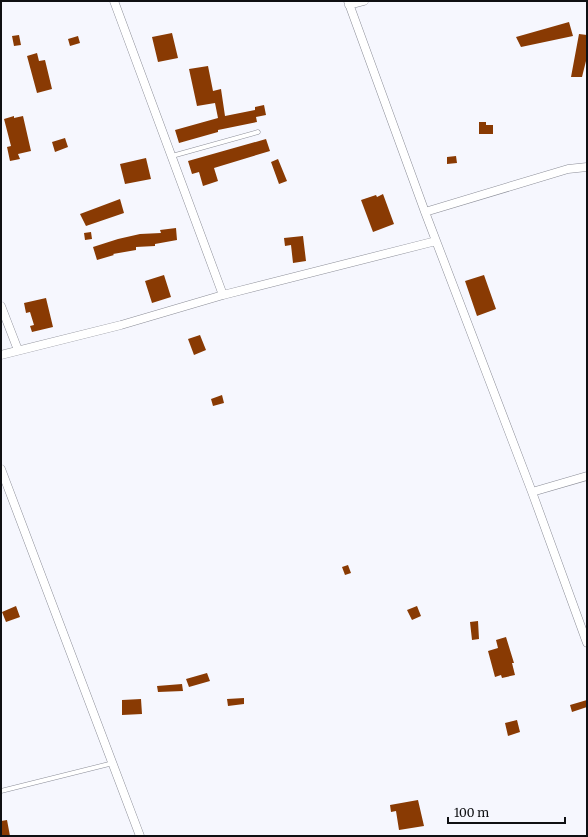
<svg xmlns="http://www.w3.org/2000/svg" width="588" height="837" viewBox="0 0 588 837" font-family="Merriweather,serif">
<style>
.building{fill:#893a03}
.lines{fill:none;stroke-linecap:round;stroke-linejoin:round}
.lane-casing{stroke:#8c8e98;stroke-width:5}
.street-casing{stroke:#8c8e98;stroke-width:9}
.lane{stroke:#fff;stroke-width:4}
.street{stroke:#fff;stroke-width:8}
</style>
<rect width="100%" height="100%" fill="#f6f7fe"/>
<path class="building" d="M569,22L573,36L521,47L516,37Z
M172,33L178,58L158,62L152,37Z
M579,34L587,35V57L582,77H571Z
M19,35L21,45L14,46L12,36Z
M78,36L80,43L70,46L68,39Z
M37,53L39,61L45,60L52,89L37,93L27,56Z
M208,66L213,91L221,89L225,116L255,110V107L264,105L266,115L256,117L257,122L218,130V132L179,143L175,130L218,118L215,103L197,106L189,69Z
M14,116V118L23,116L31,151L18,154L20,159L10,161L7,147L11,146L4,119Z
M479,122H486V125H493V134H479Z
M65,138L68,147L55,152L52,142Z
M266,139L270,151L214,168L218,181L203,186L199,172L192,174L188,161Z
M456,156L457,163L447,164V157Z
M146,158L151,179L125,184L120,164Z
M278,159L287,181L279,184L271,162Z
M383,194L394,224L373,232L361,200L376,195L377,197Z
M120,199L124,213L86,226L80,214Z
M176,228L177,240L155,244V246L136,247V250L113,254L114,255L97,260L93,247L118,239L140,234L161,233L160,230Z
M91,232L92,239L85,240L84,233Z
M303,236L306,261L293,263L291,245L285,246L284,238Z
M164,275L171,297L152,303L145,281Z
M484,275L496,309L477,316L465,281Z
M46,298L53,327L32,332L30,326L34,325L30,312L26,313L24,303Z
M200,335L206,350L194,355L188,339Z
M222,395L224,403L213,406L211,399Z
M348,565L351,573L345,575L342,567Z
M16,606L20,617L6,622L2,612Z
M417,606L421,616L412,620L407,610Z
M478,621L479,639L472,640L470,622Z
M506,637L514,663H512L515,675L502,678L501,675L495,677L488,651L498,648L496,640Z
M207,673L210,681L189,687L186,679Z
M182,684L183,691L158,692L157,686Z
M244,698V704L228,706L227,699Z
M141,699L142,714L122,715V700Z
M587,700V707L572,712L570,705Z
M517,720L520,732L508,736L505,723Z
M418,800L424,826L399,830L396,811L391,812L390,805Z
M7,820L10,836H1V821Z"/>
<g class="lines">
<defs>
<path id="lane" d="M172,156L258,132
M1,791L113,763"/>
<path id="street" d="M114,1L223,295
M348,1L425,212L532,492L587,643
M349,5L364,1
M425,212L568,169L587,167
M1,306L18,350
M1,355L121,325L223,295L436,241
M1,469L140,836
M532,492L587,476"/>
</defs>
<use href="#lane" class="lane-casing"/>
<use href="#street" class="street-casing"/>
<use href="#lane" class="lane"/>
<use href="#street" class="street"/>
</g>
<rect width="588" height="837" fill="none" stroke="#0f1013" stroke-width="4"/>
<path d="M448 817v6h117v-6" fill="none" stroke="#0f1013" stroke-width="2"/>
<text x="454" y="817" font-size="12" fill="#0f1013" stroke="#f6f7fe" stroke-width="3" paint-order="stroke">100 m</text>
</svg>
